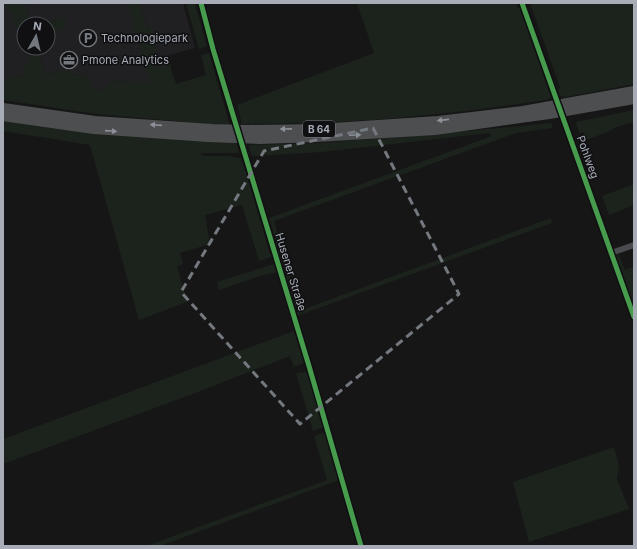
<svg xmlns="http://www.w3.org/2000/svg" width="637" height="549" viewBox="0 0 637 549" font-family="Inter,sans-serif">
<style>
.built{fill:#202022}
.green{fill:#1c231d}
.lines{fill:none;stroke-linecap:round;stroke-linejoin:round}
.minor{stroke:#4a4b4f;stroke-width:6}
.trunk{stroke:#4c4e50;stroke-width:10}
.minor-bridge{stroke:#4a4b4f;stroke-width:6}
.cycleway-casing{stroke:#101012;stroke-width:8}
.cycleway{stroke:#469c4c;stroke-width:5}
.oneway{fill:#8c9098}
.marked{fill:none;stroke:#74787f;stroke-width:3;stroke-dasharray:8 5;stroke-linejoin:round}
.labels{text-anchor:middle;stroke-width:3;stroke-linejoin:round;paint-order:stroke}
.shield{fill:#101012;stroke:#7a7d86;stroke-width:1}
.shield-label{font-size:10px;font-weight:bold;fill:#a7acb7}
.poi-label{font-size:11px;fill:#a7acb7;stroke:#101012;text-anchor:start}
.street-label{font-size:11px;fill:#a7acb7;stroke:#101012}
</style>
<rect width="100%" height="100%" fill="#161616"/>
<path class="built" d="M3,3H5L8,11H11L15,27H18L24,42V48H26L32,62L24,75L3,80Z
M25,3H127L151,83L144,84L116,80L102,90L94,89L89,84L86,75L72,74L65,69L45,75L38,48H48V32L67,27L65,18L46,23V24H31Z
M139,3H183L195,48L159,58L157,51V44L143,16Z"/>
<path class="green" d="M5,3H25L31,24H24V42L18,27L15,28L11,11L8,12Z
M127,3H139L143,16L148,27H152L157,44V51L159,60L169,57L172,73L176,84L206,75L201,55L209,53L230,125L209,124L96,114L3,100V80L24,75L23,67L31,62L26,48H38L45,75L65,69L72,74L86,75C89,86 91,89 102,90L116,80L144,84L150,83Z
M186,3H195L207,46L199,49Z
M357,3H516L518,8H520L551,97L546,100L466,111L386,119L321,123L242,124L237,105L374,53Z
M530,3H634V84L566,97L560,96L558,90L560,87Z
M65,18L67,27L48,32V24H46V23Z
M634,110V122L616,127L610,131L586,140L584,132L579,133L576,122Z
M3,119L236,142L239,153H200L203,156H228L241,158L251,189L271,257L259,261L242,205L205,215L210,244L180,253L183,264L177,266L187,302L139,320L90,145L3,131Z
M552,123V128L516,133L274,221L298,305L295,306L269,218L492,136L489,133L322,152L252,156L249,145L320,143L435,134Z
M634,184V205L609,215L602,196Z
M551,218L552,223L297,316L296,312Z
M618,253L625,270L634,267V307L616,258Z
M274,264L276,273L263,275L219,290L217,282Z
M294,331L304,363L294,367L290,356L198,392L3,464V439Z
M307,372L324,427L313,431L296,373Z
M325,432L339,480L160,546H146L327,480L314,436Z
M614,447L619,466L617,479L629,509L529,542L513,482Z"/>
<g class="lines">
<path class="minor" d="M201,3L213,49L234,115
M522,3L552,87
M567,130L634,317
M245,152L309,366L361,546
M611,253L634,245"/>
<path class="trunk" d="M3,108L95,121L212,129L247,130L318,129L438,121L523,111L634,91
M3,116L94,129L208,137L260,139L317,137L435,130L549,114L634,99"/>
<path class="minor-bridge" d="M552,87L567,130
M234,115L245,152"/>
<defs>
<path id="cycleway" d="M201,3L213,49L309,366L361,546
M522,3L634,317"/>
</defs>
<use href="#cycleway" class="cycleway-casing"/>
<use href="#cycleway" class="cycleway"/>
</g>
<defs><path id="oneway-solid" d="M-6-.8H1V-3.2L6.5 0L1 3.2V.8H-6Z"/></defs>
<g class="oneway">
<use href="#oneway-solid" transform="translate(443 120) rotate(174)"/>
<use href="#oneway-solid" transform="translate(156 125) rotate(-176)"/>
<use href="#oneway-solid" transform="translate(286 129) rotate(179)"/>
<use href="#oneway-solid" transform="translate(111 131) rotate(4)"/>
<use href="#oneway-solid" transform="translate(355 135) rotate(-3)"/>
</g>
<path class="marked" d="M373,128L459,294L300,424L181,292L264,151Z"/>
<defs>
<symbol id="parking-ring" viewBox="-11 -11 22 22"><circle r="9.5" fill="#101012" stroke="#74787f" stroke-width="1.5"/><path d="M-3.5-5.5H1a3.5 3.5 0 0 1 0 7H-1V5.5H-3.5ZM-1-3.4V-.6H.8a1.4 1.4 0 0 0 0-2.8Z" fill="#74787f"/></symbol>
<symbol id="office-ring" viewBox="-11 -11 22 22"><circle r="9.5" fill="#101012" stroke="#74787f" stroke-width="1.5"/><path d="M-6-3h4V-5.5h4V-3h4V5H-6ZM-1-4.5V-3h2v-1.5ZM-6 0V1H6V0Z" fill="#74787f"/></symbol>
</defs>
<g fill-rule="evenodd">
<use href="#parking-ring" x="78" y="28" width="20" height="20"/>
<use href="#office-ring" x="59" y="50" width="20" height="20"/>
</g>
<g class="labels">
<rect class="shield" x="303" y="121" width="32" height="16" rx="3"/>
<g class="shield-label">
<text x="319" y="133">B 64</text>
</g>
<g class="poi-label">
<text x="101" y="42">Technologiepark</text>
<text x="82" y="64">Pmone Analytics</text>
</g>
<g class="street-label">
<text transform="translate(588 157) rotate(70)" y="4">Pohlweg</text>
<text transform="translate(291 272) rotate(73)" y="4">Husener Straße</text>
</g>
</g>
<rect width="637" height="549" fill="none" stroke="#a7acb7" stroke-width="8"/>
<g transform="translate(36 36) rotate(8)"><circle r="19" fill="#101012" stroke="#4c4e54"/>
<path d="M0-3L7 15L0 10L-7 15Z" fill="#74787f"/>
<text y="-6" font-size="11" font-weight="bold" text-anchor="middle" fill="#a7acb7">N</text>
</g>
</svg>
